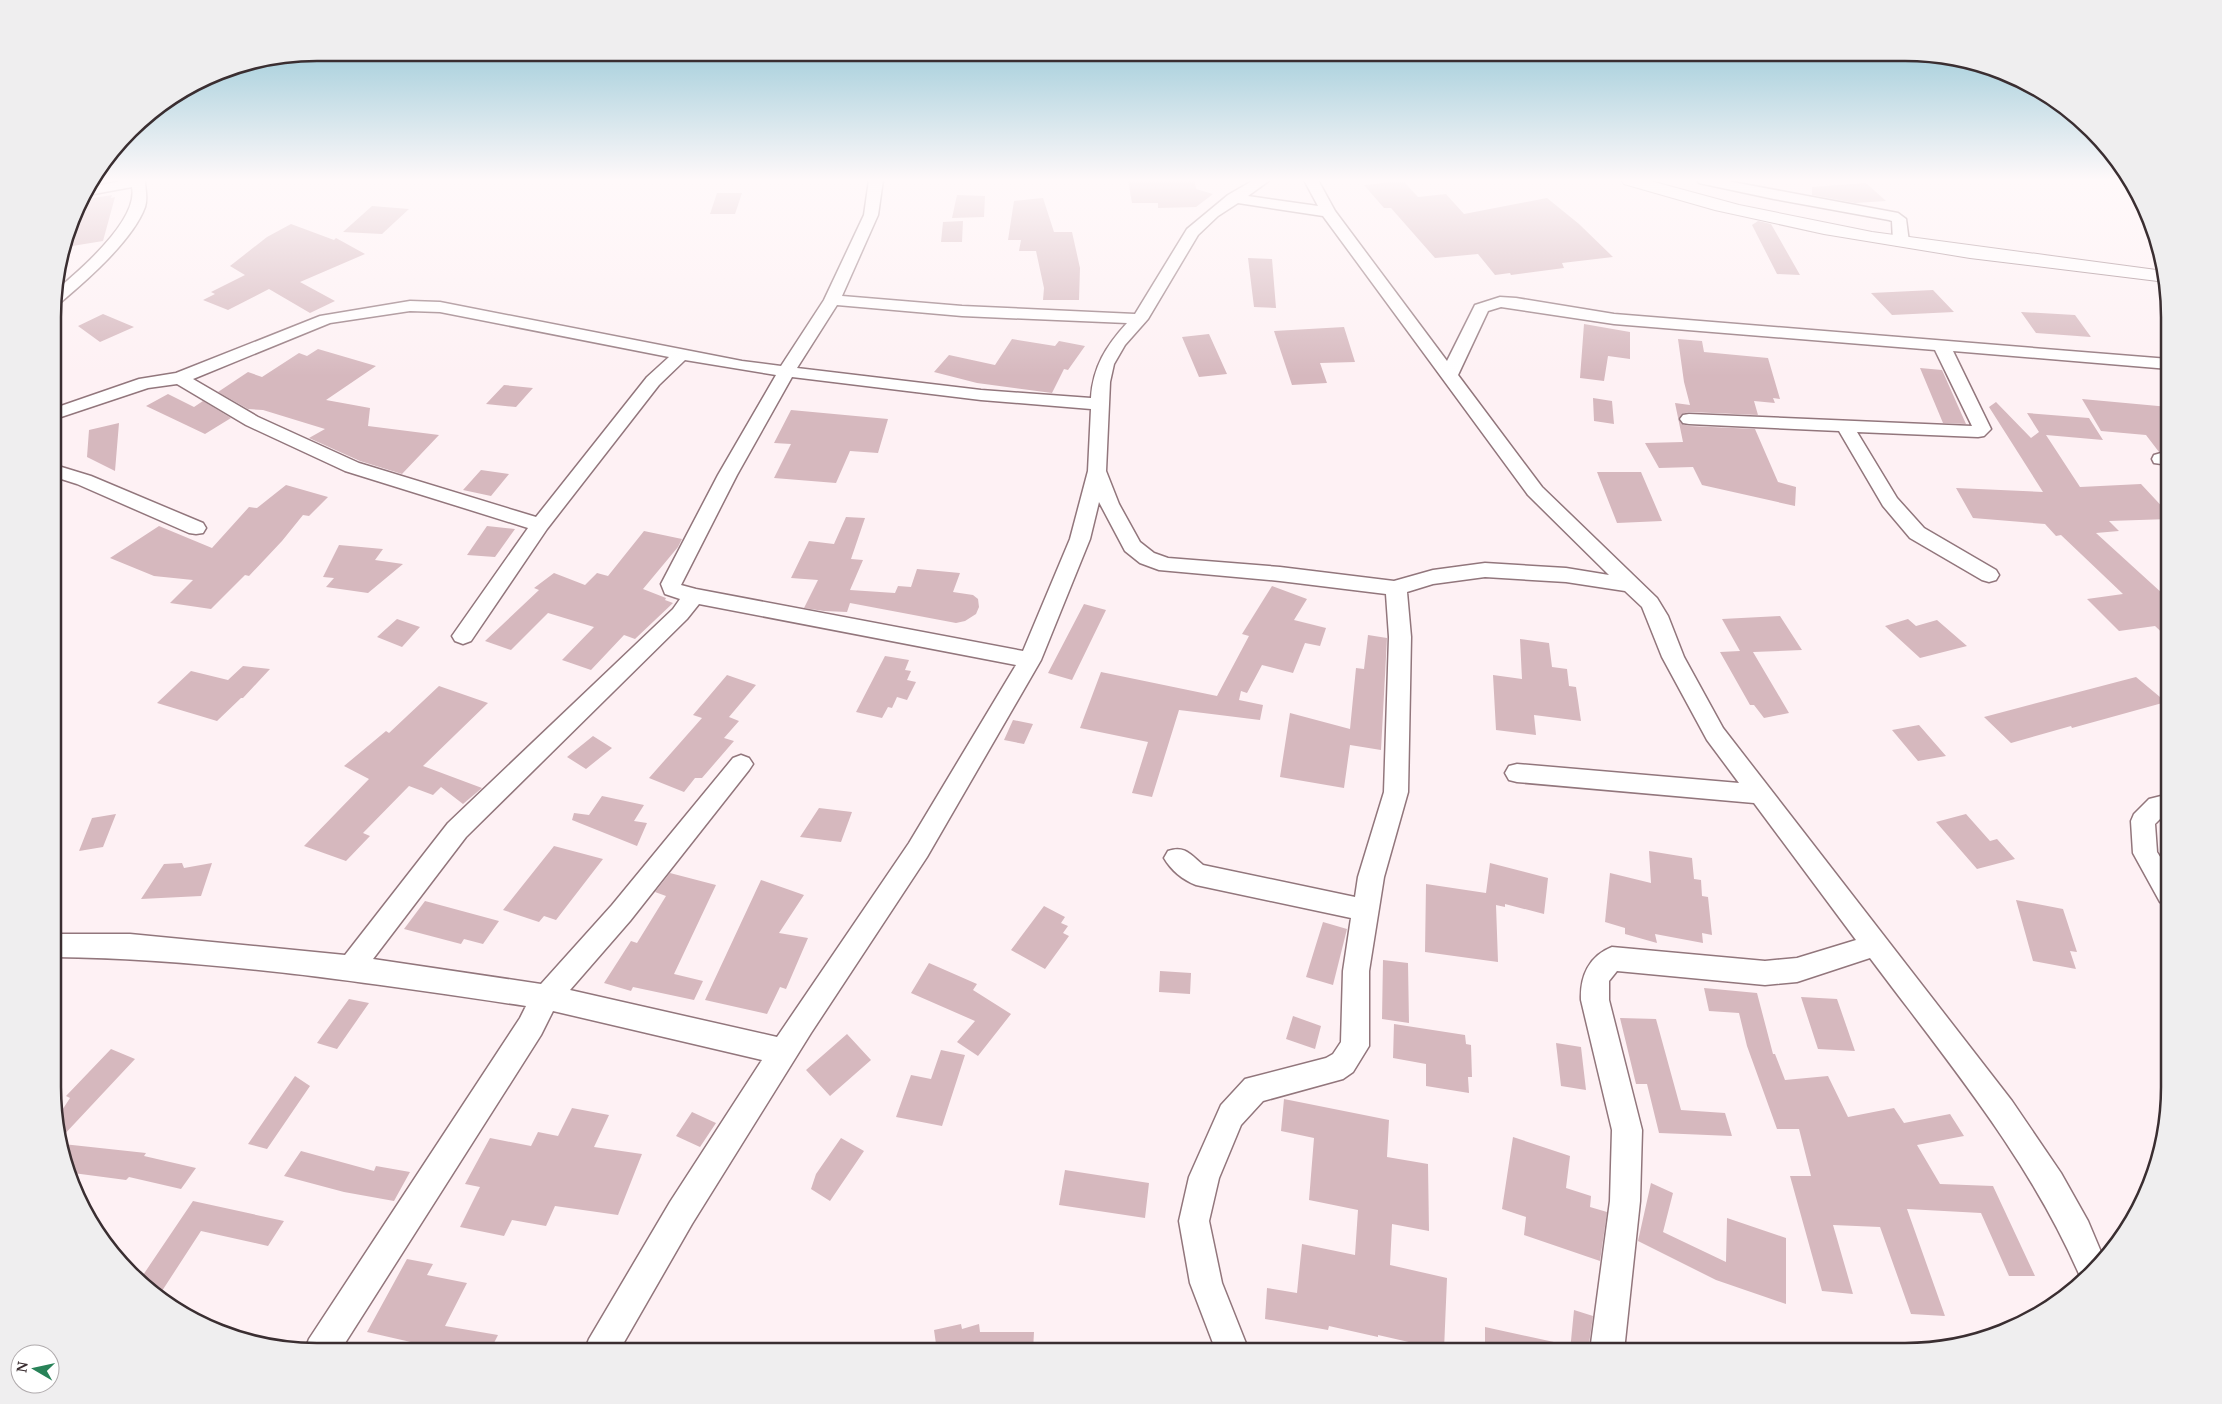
<svg xmlns="http://www.w3.org/2000/svg" width="2222" height="1404" viewBox="0 0 2222 1404" font-family="'Noto Serif',serif">
<style>
.building{fill:#d6b8be}
.lines{fill:none;stroke-linecap:round;stroke-linejoin:round}
.street-casing{stroke:#92767c;stroke-width:3}
.secondary-casing{stroke:#92767c;stroke-width:2}
.street{fill:#fff;fill-rule:evenodd}
.secondary{fill:#fff;fill-rule:evenodd}
.rim{fill:none;stroke:#3a2e31;stroke-width:2.5}
</style>
<rect width="100%" height="100%" fill="#fef1f4"/>
<path class="building" d="M1128,180H1194L1196,189L1213,194L1196,207L1158,208V203H1132Z
M1403,181L1418,197L1446,194L1464,214L1547,198L1579,224L1613,257L1562,263L1564,268L1511,275L1510,273L1495,275L1478,254L1435,258L1391,208H1384L1364,185Z
M1866,183L1886,201L1855,203L1812,195V187Z
M717,193H742L735,214H710Z
M112,195L111,198L115,197L103,241L66,247L81,200Z
M957,195L985,196L984,217L952,218Z
M1043,198L1054,232H1072L1080,268L1079,300H1043L1044,288L1036,251H1019L1021,240H1008L1014,201Z
M372,206L409,209L382,234L343,232Z
M963,221L962,242H941L943,222Z
M1758,221L1771,224L1800,275L1777,274L1752,225Z
M291,224L334,240L336,238L365,254L300,282L335,301L310,313L269,289L228,310L203,300L215,294L211,292L245,275L230,266L267,237Z
M1248,258L1272,259L1276,308L1254,307Z
M1933,290L1954,312L1892,315L1871,293Z
M2021,312L2075,315L2091,337L2036,333Z
M103,314L134,327L100,342L78,326Z
M1584,324L1630,332V359L1608,356L1604,381L1580,378Z
M1344,327L1355,362L1320,363L1327,383L1292,385L1274,331Z
M1209,334L1227,374L1199,377L1182,337Z
M1012,339L1055,346L1059,341L1085,346L1068,370L1064,369L1052,393L977,383L934,372L949,355L995,365Z
M1678,339L1702,341L1704,352L1768,358L1780,399L1773,398L1775,403L1754,401L1758,415L1689,412L1682,414L1678,419L1682,424L1689,426L1755,429L1778,482L1796,487L1795,506L1702,485L1693,467L1659,468L1645,443L1683,442L1675,403L1690,405L1684,382Z
M318,349L376,366L326,400L370,408L368,426L439,435L402,474L360,461L309,438L325,429L263,410L248,409L218,392L248,372L262,377L299,353L307,356Z
M1920,368L1942,370L1966,424L1943,423Z
M504,385L533,388L516,407L486,404Z
M168,394L194,407L203,401L231,418L205,434L146,406Z
M1593,398L1612,401L1614,424L1594,421Z
M2082,399L2169,407V451L2159,452L2146,435L2101,431Z
M1996,402L2031,438L2039,432L2027,413L2089,418L2103,440L2046,435L2080,487L2141,484L2169,514V519L2109,521L2119,531L2096,533L2163,594L2160,595L2169,603V639L2155,626L2119,631L2087,599L2123,594L2061,535L2056,536L2045,524L1973,518L1956,488L2043,492L1989,407Z
M791,410L888,419L878,453L850,451L836,483L774,478L791,444L774,443Z
M119,423L115,471L87,457L89,430Z
M481,470L509,474L491,496L463,490Z
M1597,472H1641L1662,521L1617,523Z
M286,485L328,497L309,516L303,515L282,541L249,576L245,575L211,609L170,603L193,580L154,576L110,558L159,526L212,548L249,507L257,508Z
M846,517L865,518L851,559L863,560L850,590L895,593L898,586L911,587L917,569L960,573L953,592L973,595L978,599L979,607L976,614L965,621L956,623L850,603L847,612L824,611L804,608L818,580L791,578L809,541L834,544Z
M487,526L515,529L495,557L467,555Z
M644,531L682,539L678,547L643,589L666,598L665,600L673,603L635,639L624,635L591,670L562,660L594,627L548,613L511,650L485,641L539,590L534,588L554,573L585,585L597,573L608,576Z
M339,545L383,549L375,560L403,564L368,593L326,587L334,578L323,577Z
M1272,586L1307,599L1294,620L1326,628L1320,646L1305,643L1293,673L1262,665L1247,693L1241,691L1239,700L1263,705L1260,720L1179,710L1152,797L1132,793L1148,742L1080,728L1101,672L1217,696L1249,636L1242,634Z
M1084,604L1106,610L1072,680L1048,673Z
M1780,616L1802,650L1753,652L1789,713L1764,718L1754,705H1750L1720,652L1740,651L1722,619Z
M397,619L420,627L402,647L377,637Z
M1908,619L1916,626L1937,620L1967,646L1920,658L1885,626Z
M1368,635L1387,638L1381,750L1350,745L1344,788L1280,777L1290,713L1350,729L1356,668L1364,669Z
M1520,639L1549,643L1552,667L1567,669L1569,686L1576,687L1581,721L1534,715L1536,735L1496,730L1493,675L1522,679Z
M885,656L909,660L905,670L911,671L907,680L916,682L907,700L897,697L892,708L888,707L882,718L856,712Z
M243,666L270,669L243,698H241L217,721L157,703L191,671L228,680Z
M727,675L756,685L729,717L739,721L724,738L734,741L702,778H695L684,792L649,778L702,718L693,715Z
M2136,677L2166,702L2072,728L2071,726L2011,743L1984,717Z
M439,686L488,703L423,766L482,788L463,804L441,787L433,795L409,786L363,833L370,836L346,861L304,846L369,779L344,766L386,731L389,733Z
M1013,720L1033,724L1024,744L1004,740Z
M1919,725L1946,756L1918,761L1892,730Z
M593,736L612,748L586,769L567,757Z
M602,796L644,805L634,821L647,823L637,846L572,820L574,813L589,815Z
M819,808L852,812L841,842L800,837Z
M116,814L103,847L79,851L92,818Z
M1966,814L1990,841L1997,839L2015,859L1977,869L1936,822Z
M554,846L603,859L556,920L544,916L539,922L503,910Z
M1649,851L1692,858L1694,879L1701,880L1702,896L1708,897L1712,935L1702,933L1703,943L1655,934L1657,943L1625,934V928L1605,922L1610,873L1651,883Z
M182,863L184,868L212,863L201,896L141,899L164,864Z
M1490,863L1548,878L1544,914L1505,904V907L1496,905L1498,962L1425,952L1426,884L1486,893Z
M670,873L716,885L674,974L703,981L694,1000L633,987L631,991L604,983L631,941L637,943L666,896L655,892Z
M761,880L804,895L779,933L808,938L786,989L780,987L767,1014L705,1000Z
M2016,900L2063,909L2077,952L2070,951L2076,969L2033,961Z
M425,901L499,921L483,944L464,939L461,944L404,929Z
M1044,906L1065,917L1061,923L1068,926L1063,933L1069,936L1045,969L1011,950Z
M1323,922L1347,929L1333,985L1306,977Z
M1383,960L1408,963L1409,1023L1382,1019Z
M929,963L977,984L973,990L1011,1014L978,1056L957,1042L975,1021L911,993Z
M1160,971L1191,973L1190,994L1159,992Z
M1704,988L1757,993L1773,1054H1775L1785,1080L1828,1076L1848,1117L1894,1108L1904,1123L1950,1114L1964,1136L1917,1145L1940,1184L1993,1186L2035,1276H2009L1981,1213L1907,1209L1945,1316L1911,1314L1880,1227L1833,1225L1853,1294L1822,1291L1790,1176H1811L1799,1129H1777L1747,1046L1739,1013L1709,1011Z
M1801,997L1837,999L1855,1051L1818,1049Z
M349,999L369,1003L337,1049L317,1043Z
M1293,1016L1321,1026L1315,1049L1286,1039Z
M1620,1018L1656,1019L1681,1110L1725,1113L1732,1136L1659,1133L1647,1084H1636Z
M1394,1024L1465,1035L1466,1044L1471,1045L1472,1077H1468L1469,1093L1426,1086V1064L1393,1058Z
M847,1034L871,1060L830,1096L806,1070Z
M1556,1043L1581,1047L1586,1090L1561,1086Z
M111,1049L135,1059L61,1138L55,1121L70,1098L66,1096Z
M941,1050L965,1055L942,1126L896,1117L911,1075L931,1079Z
M295,1076L310,1086L267,1149L248,1144Z
M1284,1099L1389,1120L1387,1157L1428,1164L1429,1231L1392,1224L1390,1265L1447,1278L1444,1350L1378,1335V1337L1329,1326L1328,1330L1265,1319L1267,1288L1297,1293L1302,1244L1355,1255L1358,1210L1309,1200L1314,1138L1281,1131Z
M572,1108L609,1115L594,1147L642,1154L618,1215L555,1206L546,1226L512,1220L504,1236L460,1227L480,1187L465,1184L490,1138L531,1146L538,1132L558,1136Z
M692,1112L716,1123L700,1147L676,1136Z
M1513,1137L1570,1156L1566,1188L1591,1196L1590,1207L1607,1212L1600,1261L1524,1235L1526,1217L1502,1209Z
M841,1138L864,1151L830,1201L811,1189L816,1174Z
M63,1144L146,1153L144,1156L196,1168L181,1189L129,1177L126,1180L73,1173Z
M301,1151L374,1171L376,1166L410,1172L394,1201L344,1192L284,1176Z
M1065,1170L1149,1183L1145,1218L1059,1205Z
M1651,1183L1673,1193L1663,1232L1726,1262L1727,1218L1786,1238V1304L1716,1280L1638,1241Z
M193,1201L284,1221L268,1246L201,1231L162,1291L147,1287L139,1281Z
M407,1259L433,1264L427,1275L467,1283L445,1326L498,1335L490,1351H450L367,1332Z
M1574,1310L1593,1316L1588,1351H1570Z
M961,1324L962,1329L979,1324L980,1332H1034L1033,1351H937L934,1330Z
M1485,1327L1554,1342V1351H1485Z"/>
<g class="lines">
<defs>
<path id="street" d="M127,180H145C145,190 148,197 145,207C133,240 87,280 61,302L55,304V291C78,272 139,220 132,187L83,196L90,187Z
M869,180H883L878,215L842,296L962,306L1135,314L1187,229L1228,195L1254,180H1270L1248,196L1318,206L1304,180H1318L1335,211L1447,361L1475,305L1500,297L1516,298L1614,314L2169,359V369L1953,351L1991,429L1984,436L1978,437L1857,432L1897,498L1924,528L1996,570L1999,575L1996,580L1989,582L1982,580L1910,538L1883,506L1839,431L1689,424L1683,423L1680,419L1683,415L1689,414L1972,426L1935,350L1614,324L1501,307L1488,311L1458,375L1542,487L1657,598L1668,616L1684,657L1723,728L2012,1101L2061,1173L2088,1221L2104,1259L2092,1274L2082,1281C2032,1162 1947,1061 1870,958L1797,982L1765,985L1617,971L1609,981V1000L1642,1130L1640,1201L1624,1351H1590L1610,1201L1612,1130L1581,1000C1580,976 1589,956 1612,947L1765,961L1797,958L1856,940L1754,803L1517,782L1509,780L1505,773L1509,766L1517,764L1739,783L1707,740L1662,657L1642,607L1625,591L1566,582L1485,577L1433,584L1407,592L1411,637L1408,792L1384,877L1369,971V1046L1353,1072L1343,1079L1263,1101L1241,1125L1219,1178L1209,1221L1222,1283L1249,1351H1216L1190,1283L1179,1221L1189,1177L1221,1105L1245,1079L1326,1058L1333,1054L1341,1042L1343,971L1351,918L1196,885C1183,880 1171,870 1164,858L1168,851C1185,845 1191,855 1203,865L1355,897L1358,877L1384,792L1389,637L1386,594L1280,581L1159,570L1140,563L1125,551L1099,502L1090,539L1041,660L927,857L811,1033L692,1224L619,1351H584L589,1339L670,1202L762,1060L553,1011L541,1035L340,1351L305,1349L309,1339L520,1018L526,1006C370,983 213,959 55,957V934H130L345,955L448,823L673,609L680,599L665,594L661,584L718,475L776,375L685,360L659,385L547,529L471,641L463,644L455,641L452,636L528,528L345,471L246,425L177,384L148,388L55,419V408L139,379L176,373L320,316L410,301L440,302L742,361L781,366L824,300L864,215ZM1238,203L1323,216L1528,495L1609,575L1566,568L1485,563L1433,570L1394,581L1280,567L1168,558L1154,553L1140,542L1119,504L1106,471L1110,382L1114,364L1125,345L1148,319L1198,235L1218,216ZM837,305L962,316L1127,323C1106,346 1093,367 1091,398L981,390L797,368ZM410,311L440,312L669,357L647,377L536,517L359,463L258,417L193,379L330,323ZM792,377L981,400L1091,409L1088,471L1070,539L1023,651L696,589L681,585L737,475ZM699,604L1016,665L909,843L777,1037L570,990L630,921L749,770L753,764L749,758L741,755L733,758L612,905L541,984L373,959L466,837L687,619Z
M1697,180H1722L1898,213L1906,219L1909,242L1906,245H1896L1893,242L1892,221L1889,220L1774,199L1699,183Z
M2161,453H2169V465L2154,463L2152,459L2154,455Z
M55,465L91,476L203,523L206,528L203,533L196,534L189,533L77,484L55,477Z
M2169,794V814H2165L2155,824L2157,852L2169,871V905L2160,902L2133,853L2131,821L2134,814L2149,799Z"/>
<path id="secondary" d="M1621,180H1647L1739,205L1872,232L2164,271L2166,282L1970,258L1824,234L1715,210L1624,184Z"/>
</defs>
<use href="#street" class="street-casing"/>
<use href="#secondary" class="secondary-casing"/>
<use href="#street" class="street"/>
<use href="#secondary" class="secondary"/>
</g>
<linearGradient id="sky" x2="0" y2="1"><stop stop-color="#86c0d1"/><stop offset="0.48" stop-color="#fff9fa"/><stop offset="1" stop-color="#fff9fa" stop-opacity="0"/></linearGradient>
<rect width="2222" height="376" fill="url(#sky)"/>
<path d="M0 0H2222V1404H0ZM317 61H1905A256 256 0 0 1 2161 317V1087A256 256 0 0 1 1905 1343H317A256 256 0 0 1 61 1087V317A256 256 0 0 1 317 61Z" fill="#efeeef" fill-rule="evenodd"/>
<path class="rim" d="M317 61H1905A256 256 0 0 1 2161 317V1087A256 256 0 0 1 1905 1343H317A256 256 0 0 1 61 1087V317A256 256 0 0 1 317 61Z"/>
<g transform="translate(35 1369) rotate(279)"><circle r="24" fill="#ffffff" stroke="#b0abad"/>
<path d="M0-4L9 19L0 12L-9 19Z" fill="#288258"/>
<text y="-8" font-size="14" font-weight="bold" text-anchor="middle" fill="#3a2e31">N</text>
</g>
</svg>
